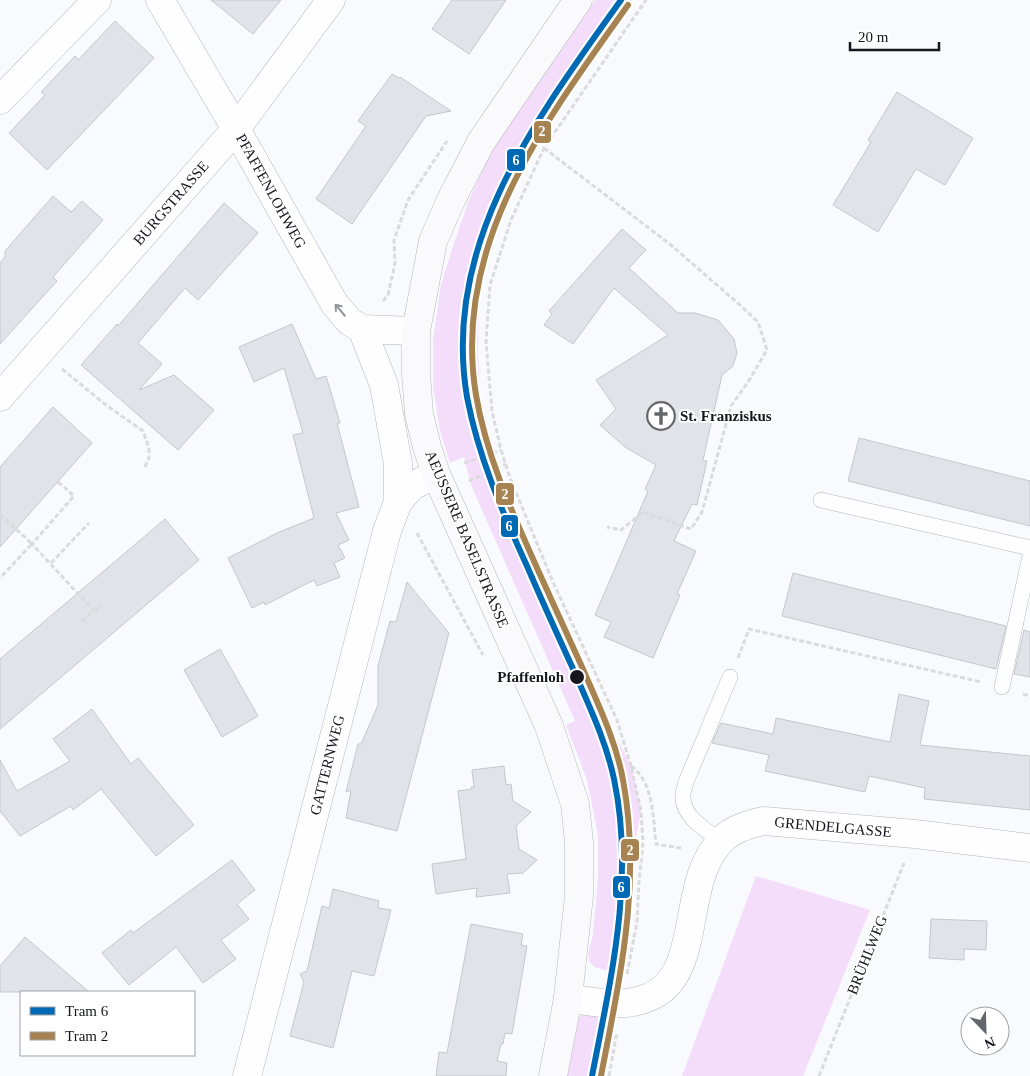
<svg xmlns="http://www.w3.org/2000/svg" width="1030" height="1076" viewBox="0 0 1030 1076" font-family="Georgia,serif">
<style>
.green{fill:#f4ddfb}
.building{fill:#e0e3e8;stroke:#c4c7cd}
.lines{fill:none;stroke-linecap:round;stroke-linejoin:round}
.lane-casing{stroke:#b5b6bb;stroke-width:16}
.street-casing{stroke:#b5b6bb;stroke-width:29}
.secondary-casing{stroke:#b5b6bb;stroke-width:29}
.path{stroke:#dbdbdd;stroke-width:3;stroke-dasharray:5 2.5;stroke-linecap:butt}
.lane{stroke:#fefeff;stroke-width:15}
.street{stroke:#fefeff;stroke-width:28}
.secondary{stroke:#faf9fc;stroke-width:28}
.tram-1-casing{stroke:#fff;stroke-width:10}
.tram-2-casing{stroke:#fff;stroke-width:10}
.tram-1{stroke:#0069b4;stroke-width:6}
.tram-2{stroke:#a68351;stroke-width:6}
.oneway{stroke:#95969a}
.stop-dot{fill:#15161e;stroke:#fff;stroke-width:2}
.labels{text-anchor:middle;stroke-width:4;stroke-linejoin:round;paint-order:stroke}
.street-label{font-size:15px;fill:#15161e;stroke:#fff}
.poi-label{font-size:15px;font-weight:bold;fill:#15161e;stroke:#fff;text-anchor:start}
.stop-label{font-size:15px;font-weight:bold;fill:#15161e;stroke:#fff;text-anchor:end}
.line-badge{stroke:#fff;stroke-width:2}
.badge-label{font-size:14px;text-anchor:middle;font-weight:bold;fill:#fff}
</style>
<rect width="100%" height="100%" fill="#f9fafd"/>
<path class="green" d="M595,0H632L560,106L510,194L491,244L479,301L478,354L480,395L493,446L479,451L494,476L597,710L602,708L631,766L641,811L634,847L626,954L622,970L616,973L594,967L590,962L588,955L593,934L598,876V835L587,780L566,725L575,721L471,485L464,457L450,463L440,431L433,387V340L441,285L453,246L469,200L491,152Z
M756,876L870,910L803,1076H682Z
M584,1014L608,1015L614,1022L602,1076H567L579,1017Z"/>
<path class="building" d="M211,0H281L253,34Z
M452,0H506L469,54L432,29Z
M115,21L154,58L47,170L9,133L45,95L41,92L75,56L78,60Z
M392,74L399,78L400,77L451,111L426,116L352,224L316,199L366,126L358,121Z
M897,92L973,138L945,185L916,169L878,232L833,205L871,142L868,140Z
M53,196L71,212L82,201L103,220L53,277L57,281L0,344V263L5,257V251Z
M224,203L258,233L198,300L185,288L138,343L162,364L139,390L174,375L214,410L178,450L81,365L117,324L118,326Z
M622,229L646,250L629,268L678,313H695L718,320L734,339L737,353L733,366L722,375L703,460L707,461L697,505L692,504L674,541L696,551L677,594L680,595L653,658L604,637L611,622L595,615L648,491L645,489L656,465L625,447L600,425L616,409L596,380L668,335L614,288L573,344L544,325L552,314L549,311Z
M292,324L316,379L326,376L340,423H337L359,507L336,513L349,540L338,545L345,558L334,563L340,577L317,586L314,580L265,605L264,602L252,608L228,558L277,533L314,518L293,435L303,433L284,368L254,382L239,347Z
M53,407L92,443L0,547V467Z
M859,438L1030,481V526L848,481Z
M165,519L199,560L0,729V659Z
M793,573L1006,626L996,669L782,616Z
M407,582L449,633L397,831L346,818L351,790L346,792L358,744H361L378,705V666L390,621L396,622Z
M1024,630L1030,632V677L1014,674Z
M220,649L258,716L222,737L184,670Z
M899,694L929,701L920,745L1030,756V810L924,799L925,788L869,776L865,792L765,771L769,755L712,743L721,723L773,734L776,718L890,742Z
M92,709L131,764L138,758L194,825L156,856L101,789L73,810L71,806L20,836L0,811V760L17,791L70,761L53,739Z
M504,766L506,785L511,784L513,801L531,812L516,826L519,849L537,860L523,873L507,874L510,893L476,897L477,888L436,894L432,864L466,859L458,791L472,789L471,787H474L472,770Z
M232,860L255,890L237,904L249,919L221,940L236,959L203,983L176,947L129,985L102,953L131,930L133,933Z
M333,889L379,901L378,908L391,910L374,976L352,971L333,1048L290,1036L304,982L300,974L307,971L322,906L329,908Z
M931,919L987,921L986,950L964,949V960L929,958Z
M471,924L523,934L521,945L527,946L512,1034L505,1033L503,1044H501L497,1061L507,1063L506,1076H436L439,1052L447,1053Z
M25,937L89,992H0V966Z"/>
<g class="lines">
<defs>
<path id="lane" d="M821,500L1030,548
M1002,687L1030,556
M721,841C706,830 684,818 683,798C682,793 685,787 686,782L730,677"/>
<path id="street" d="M160,0L236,129L334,303L349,321L362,329L416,331
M0,100L97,0
M362,329L384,385L398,464V502
M0,397L236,129L331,0
M568,998C592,1002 623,1008 647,998C706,976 678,881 723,839C734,828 750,824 764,821L915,834L1030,848
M247,1076L387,531L398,502L412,486L436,474"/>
<path id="secondary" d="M553,1076L568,998L579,896V842L575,804L549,726L436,474L427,447L419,414L416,374V331L433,241L451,200L481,142L578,0"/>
</defs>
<use href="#lane" class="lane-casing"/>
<use href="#street" class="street-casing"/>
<use href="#secondary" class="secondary-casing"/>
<path class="path" d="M544,148L671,245L741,306L758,322L767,350L748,382L731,406L702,512L691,529L643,512L621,530L607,527
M383,301L388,295L395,263L394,240L408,200L447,141
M62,369L106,405L143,431L149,448V458L145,467
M464,463L501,450
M469,481L506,464
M58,482L74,496L32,544L94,611L80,622
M0,514L32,544L0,578
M417,533L483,655
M51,563L89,523
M94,611L101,605
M738,658L749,629L981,682
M1023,694L1030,696
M631,766C654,782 653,819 656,844L681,848
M627,974L637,922L639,881L643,843L641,811L631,766L617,720L553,582L510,478L501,450L492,411L486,342L490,285L511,220L544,148L646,0
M609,1076L617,1032
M819,1076L904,863"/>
<use href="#lane" class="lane"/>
<use href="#street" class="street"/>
<use href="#secondary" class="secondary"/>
<defs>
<path id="tram-1" d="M592,1076C611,978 635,878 614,779C606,741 589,706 574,671C558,636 542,601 527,566C502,511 478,456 467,397C441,243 537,118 621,0"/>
<path id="tram-2" d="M601,1076C620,977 642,881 623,780C616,741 598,704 582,667C567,634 552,601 537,568C512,512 486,455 476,395C451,243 546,121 628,5"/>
</defs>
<use href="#tram-1" class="tram-1-casing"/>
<use href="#tram-2" class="tram-2-casing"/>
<use href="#tram-1" class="tram-1"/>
<use href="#tram-2" class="tram-2"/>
</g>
<defs><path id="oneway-shaft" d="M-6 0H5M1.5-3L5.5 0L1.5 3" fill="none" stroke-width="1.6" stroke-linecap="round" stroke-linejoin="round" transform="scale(1.25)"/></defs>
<use class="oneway" href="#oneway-shaft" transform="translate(340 310) rotate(-130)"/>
<defs>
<symbol id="church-ring" viewBox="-11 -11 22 22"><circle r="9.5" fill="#fff" stroke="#65666c" stroke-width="1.5"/><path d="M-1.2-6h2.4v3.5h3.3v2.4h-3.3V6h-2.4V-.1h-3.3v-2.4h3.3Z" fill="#65666c"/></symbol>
</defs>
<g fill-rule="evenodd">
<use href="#church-ring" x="645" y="400" width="32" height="32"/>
</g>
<circle class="stop-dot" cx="577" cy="677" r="8"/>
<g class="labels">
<g class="street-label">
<text transform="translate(271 191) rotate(61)" y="5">PFAFFENLOHWEG</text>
<text transform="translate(171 203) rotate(-49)" y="5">BURGSTRASSE</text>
<text transform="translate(467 539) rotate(67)" y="5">AEUSSERE BASELSTRASSE</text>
<text transform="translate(327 765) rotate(-76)" y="5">GATTERNWEG</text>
<text transform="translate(833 827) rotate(5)" y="5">GRENDELGASSE</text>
<text transform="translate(867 955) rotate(-68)" y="5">BRÜHLWEG</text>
</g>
<g class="poi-label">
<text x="680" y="421">St. Franziskus</text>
</g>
<g class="stop-label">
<text x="564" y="682">Pfaffenloh</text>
</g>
</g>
<g class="line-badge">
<rect x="533" y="120" width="19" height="24" rx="5" fill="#a68351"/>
<rect x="506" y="148" width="20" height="24" rx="5" fill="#0069b4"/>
<rect x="495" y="482" width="20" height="24" rx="5" fill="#a68351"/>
<rect x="500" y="514" width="19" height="24" rx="5" fill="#0069b4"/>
<rect x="620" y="838" width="20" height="24" rx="5" fill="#a68351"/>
<rect x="612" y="875" width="19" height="24" rx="5" fill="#0069b4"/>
</g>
<g class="badge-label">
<text x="542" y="136">2</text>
<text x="516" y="165">6</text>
<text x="505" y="499">2</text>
<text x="509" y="531">6</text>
<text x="630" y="855">2</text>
<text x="621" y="892">6</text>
</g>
<rect x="20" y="991" width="175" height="65" fill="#ffffff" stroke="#a1a2a5"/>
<rect x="30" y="1007" width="25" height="8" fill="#0069b4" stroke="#a1a2a5"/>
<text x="65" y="1016" font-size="15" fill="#15161e">Tram 6</text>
<rect x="30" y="1032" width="25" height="8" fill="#a68351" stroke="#a1a2a5"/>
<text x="65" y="1041" font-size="15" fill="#15161e">Tram 2</text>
<g transform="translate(985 1031) rotate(157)"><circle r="24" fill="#ffffff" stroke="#a1a2a5"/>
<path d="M0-4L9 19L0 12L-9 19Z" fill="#65666c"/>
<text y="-8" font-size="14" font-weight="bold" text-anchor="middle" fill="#15161e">N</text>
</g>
<path d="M850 42v8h89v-8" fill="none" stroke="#15161e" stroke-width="2.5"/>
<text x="858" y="42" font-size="15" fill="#15161e" stroke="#ffffff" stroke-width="4" paint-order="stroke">20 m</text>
</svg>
